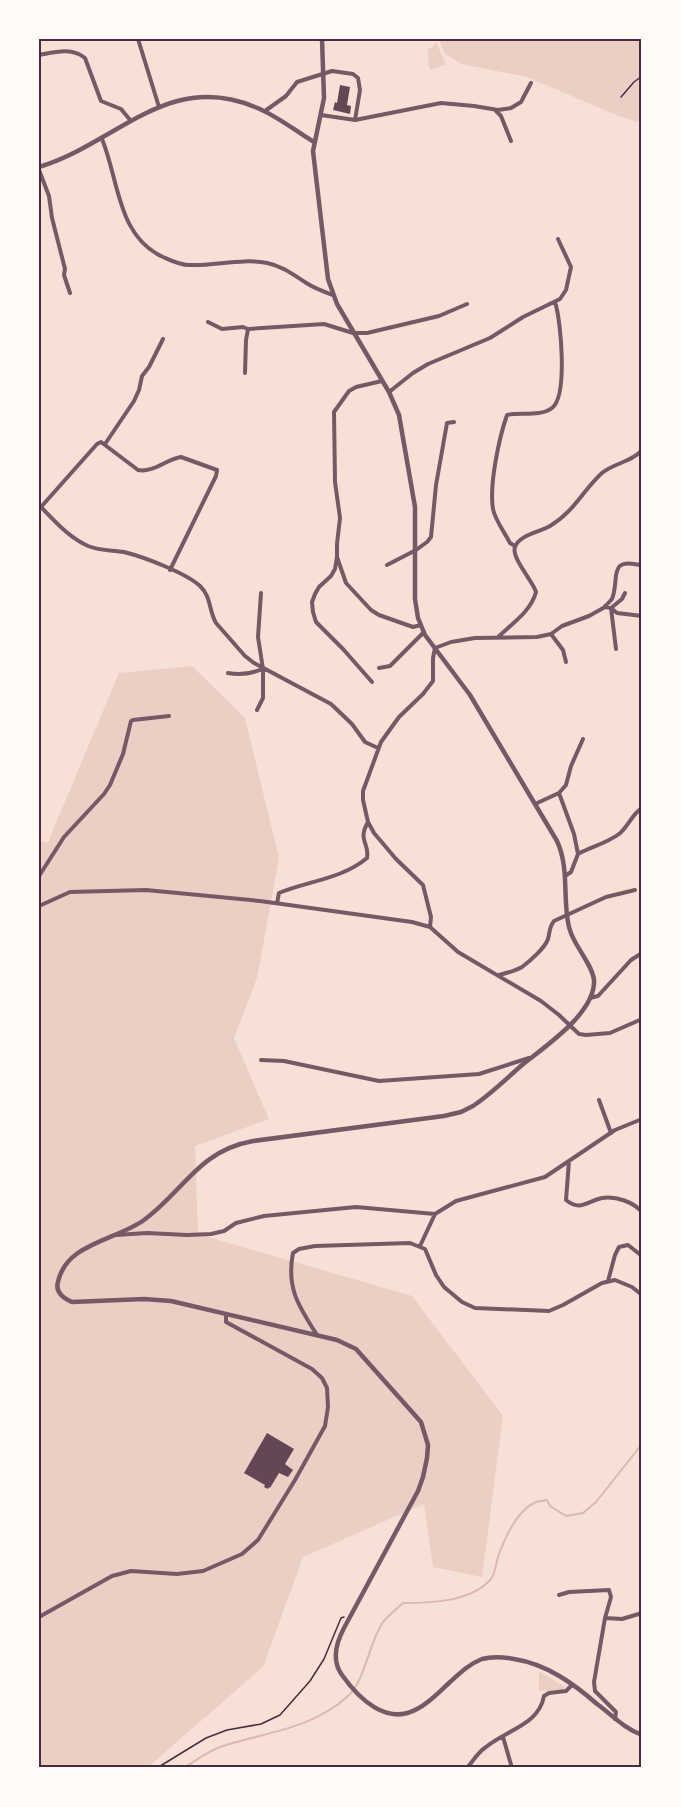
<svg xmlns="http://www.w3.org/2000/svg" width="681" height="1807" viewBox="0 0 681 1807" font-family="'Noto Serif',serif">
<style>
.green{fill:#ebcfc5}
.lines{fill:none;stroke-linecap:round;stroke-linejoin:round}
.stream{stroke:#dcb8b0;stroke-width:2}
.building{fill:#644757}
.path{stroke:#4a2c40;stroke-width:1.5}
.minor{stroke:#755966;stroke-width:4}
.tertiary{stroke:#755966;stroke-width:4.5}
.neatline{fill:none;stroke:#4a2c40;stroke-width:2}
</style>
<rect width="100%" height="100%" fill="#f7e1d7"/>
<path class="green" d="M439,39H642V123L621,117L527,77L461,64L444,53Z
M436,42L446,64L431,70C426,64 430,56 427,49L433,47Z
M192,666L245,718L279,858L257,978L234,1038L269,1119L195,1146L198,1234L412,1296L503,1416L482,1577L433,1567L424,1504L303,1557L263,1667L147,1768H39V842H48L119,673Z
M539,1671L565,1687L563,1690L539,1691Z"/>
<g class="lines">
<path class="stream" d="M183,1768C196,1761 209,1750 223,1746C267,1732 311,1729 347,1697C366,1680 368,1644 383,1622C388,1615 397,1609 403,1603C431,1603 471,1602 491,1579C495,1574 496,1564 498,1557C504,1540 516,1512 534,1503C537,1501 543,1501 547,1500L550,1506L566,1516L583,1513L596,1502L642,1444"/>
</g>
<path class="building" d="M340,85L350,87L347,105L351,106L350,114L333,110L335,102L337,103Z
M267,1433L294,1449L285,1464L293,1470L288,1477L279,1473L270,1488L269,1487L268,1489L264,1487L265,1485L244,1473Z"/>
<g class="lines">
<path class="path" d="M621,97L634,82L642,76
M157,1768L206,1738L227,1730L261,1724L280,1715L310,1681L324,1659L341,1618L344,1617"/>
<path class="minor" d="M138,39L159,107
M39,55C55,52 72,47 85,58L101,101L121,109L131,121
M265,111L286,96L297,82L332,71L353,74L358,78L360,90L355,120
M496,111L501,116L511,141
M321,115L355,120L441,103L474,106L498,110L511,108L521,102L531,83
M102,139C119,180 117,236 163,257C172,261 180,265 189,265C215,266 242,258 267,263C283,266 295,276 308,284C316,289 325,292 333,295
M39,170L49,196L52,218L65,269L64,275L70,293
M208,322L222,329L243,327L248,329
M245,373L246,340L248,329L324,324L353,333H367L439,316L467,304
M382,381L356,387L349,391L334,412L335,482L340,518L337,544V557L346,583L371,610L379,615L413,627L421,625
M389,392L413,373L428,364L490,338L523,317L560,299L566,290L571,267L558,239
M105,444L134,401L139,390L142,376L149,367L163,339
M39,505C54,520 68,537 88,546C100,551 112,550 124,552C144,557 186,573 200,586C211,596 209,611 216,623L245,656L254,663L331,704L352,724L365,742L378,748
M41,507L97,444L101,442L138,470C153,473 167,459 181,457L217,470L216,476L170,570
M515,546L510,543C505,533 495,520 493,509C489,485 499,438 507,415C521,412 540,417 552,408C568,396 561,320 555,302
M337,557L335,569L331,576L319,587L315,594L312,602L313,612L316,622L343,649L372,682
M387,565L416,550L427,542L431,537L436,485L447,423L454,422
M605,606C606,606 611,600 612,599C620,580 607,557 640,565
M551,634L563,650L566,662
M499,636C513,623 531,611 536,592C533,581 511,558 515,547C519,535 540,532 550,526C574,512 583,490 602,473C614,463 632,462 642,450
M616,649L611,608L622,599L625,593
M379,668L390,666L424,632
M228,673C240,675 251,674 262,669
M257,710L263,698V669L258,637L261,593
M535,804L559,793
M578,854L574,834L559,793L566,785L571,766L583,739
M39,876L64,837L104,794L110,785L123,754L131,721L133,720L169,716
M565,876L571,872L578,854C591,847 607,843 619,834C628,827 632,814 642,808
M277,903L279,893C308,881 342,879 367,858C370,843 357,841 368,822
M39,906L70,892L146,890L260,901L412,922L430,927L458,952L541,1001L559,1015L579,1034L586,1035L610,1033L642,1019
M430,927L431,917L423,885L396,859L374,833L368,822L363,800V791L381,742L399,717L423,694L433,681V658L435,648L451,642L475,638L537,637L551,634L562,626L589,616L605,607L611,608L617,613L642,616
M499,975C507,973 515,971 522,967C530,961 545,948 548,939C550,932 549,927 554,921L606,897L635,890
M590,998L598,996L631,960L642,953
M261,1060L284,1061L379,1081L479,1074L529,1058
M599,1100L611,1133
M569,1161L566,1200C581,1212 587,1201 602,1198C617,1196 633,1202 642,1212
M116,1235L147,1233L187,1235L211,1234L224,1231L236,1223L264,1216L356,1207L435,1214
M420,1246L435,1214L456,1201L545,1177L615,1130L642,1119
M608,1281L615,1255L619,1247L628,1245L642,1256
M317,1335C299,1307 286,1288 293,1253L299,1249L315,1246L410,1243L425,1249L436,1275L444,1287L462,1302L475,1308L549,1311L563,1305L602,1283L615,1280L632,1287L642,1295
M559,1595L569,1592L609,1590L611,1597L605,1618L594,1682L595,1691L616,1712L615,1719
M39,1617L112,1576L131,1571L177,1574L203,1571L242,1554L258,1540L295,1480L325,1426L328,1407L327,1388L322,1378L312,1369L226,1322V1314
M605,1618L622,1619L642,1613
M503,1737L512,1768
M467,1768C473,1761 478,1752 486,1747C506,1730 539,1725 544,1696L549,1693L566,1691L572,1685"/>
<path class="tertiary" d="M322,39L324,98L313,151L328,279L337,304L389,392L399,415L415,507V599L418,618L425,635L470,695L557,841C569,867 563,895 568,922C571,944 592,962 594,980C596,1013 544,1047 522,1065C506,1079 491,1094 473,1106L461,1112L444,1116L253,1141C198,1151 184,1191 144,1220C117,1240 66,1243 58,1282C55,1292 63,1298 72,1302L144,1299L171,1301L337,1340L356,1349L421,1422L428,1445L427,1458L423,1477L418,1491L344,1628C336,1643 331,1660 342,1675C359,1699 387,1726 417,1709C429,1703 439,1692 449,1683C459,1674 469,1664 482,1659C493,1656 504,1657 514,1659C546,1664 573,1683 597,1704C612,1715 625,1729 642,1735
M39,167C116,144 168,70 255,107C276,115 294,130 314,142"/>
</g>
<rect width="681" height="1807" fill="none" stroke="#fffaf5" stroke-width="81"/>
<rect x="40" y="40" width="600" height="1726" class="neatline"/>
</svg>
